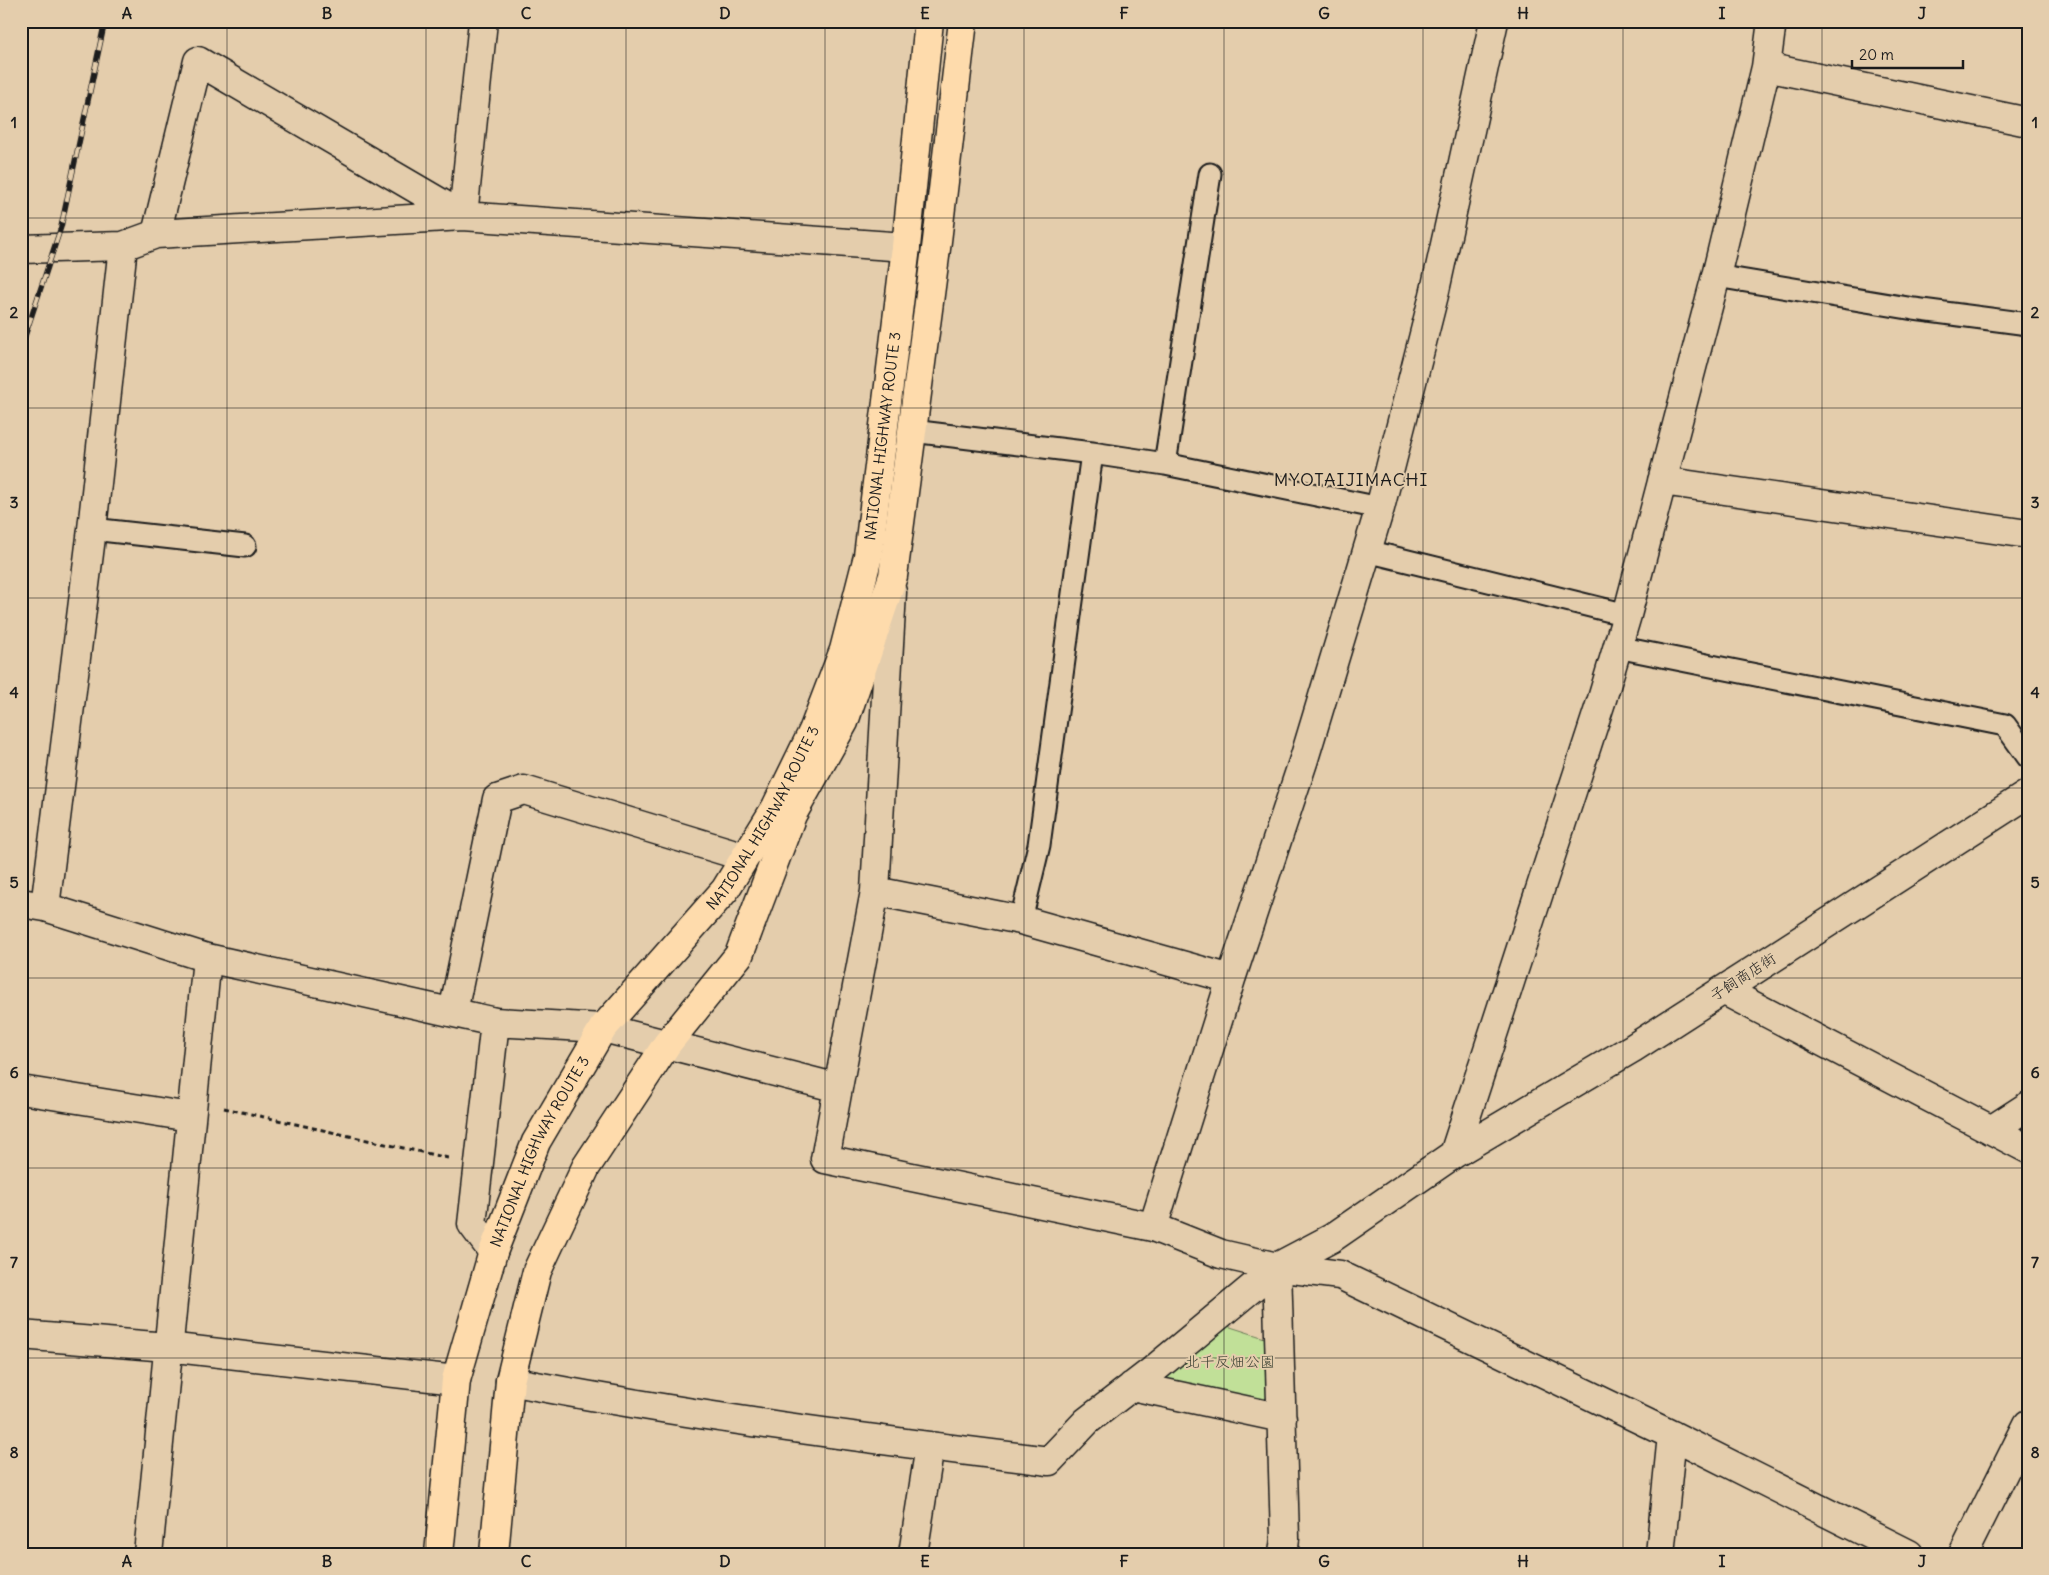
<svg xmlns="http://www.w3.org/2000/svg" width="2049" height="1575" viewBox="0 0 2049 1575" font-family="Delius,'Klee One',sans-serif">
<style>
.green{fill:#c1e098;stroke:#6e7e5a}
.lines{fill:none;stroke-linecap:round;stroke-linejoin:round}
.lane-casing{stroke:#1c1c1c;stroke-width:25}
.street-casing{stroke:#1c1c1c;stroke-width:31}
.highway-casing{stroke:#1c1c1c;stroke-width:31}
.path{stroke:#1c1c1c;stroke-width:3;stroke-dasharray:5 4;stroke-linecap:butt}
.lane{stroke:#e4cdac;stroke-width:21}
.street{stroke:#e4cdac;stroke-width:28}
.highway{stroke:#fedbac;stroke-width:28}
.rail-casing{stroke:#1c1c1c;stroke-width:5.5}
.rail{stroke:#e4cdac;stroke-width:4;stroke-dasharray:11;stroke-linecap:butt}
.grid{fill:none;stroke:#1c1c1c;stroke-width:1;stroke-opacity:0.55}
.labels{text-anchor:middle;stroke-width:4;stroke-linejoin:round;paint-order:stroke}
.street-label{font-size:15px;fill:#1c1c1c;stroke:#e4cdac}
.park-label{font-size:15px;fill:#3d4335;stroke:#e4cdac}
.quarter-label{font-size:18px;letter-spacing:1px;fill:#1c1c1c;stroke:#e4cdac}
.neatline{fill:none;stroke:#1c1c1c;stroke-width:2}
.grid-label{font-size:16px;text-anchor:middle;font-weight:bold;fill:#1c1c1c}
</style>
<rect width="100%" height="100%" fill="#e4cdac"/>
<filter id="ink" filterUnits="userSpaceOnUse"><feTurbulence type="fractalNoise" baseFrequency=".02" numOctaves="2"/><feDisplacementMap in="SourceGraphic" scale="10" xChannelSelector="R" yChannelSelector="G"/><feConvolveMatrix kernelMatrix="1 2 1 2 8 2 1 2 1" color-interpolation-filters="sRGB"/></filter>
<g filter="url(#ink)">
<path class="green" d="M1221,1324L1274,1341L1275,1405L1161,1382Z"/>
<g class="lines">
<defs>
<path id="lane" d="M1716,276L1914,309L2028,324
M912,431L1092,453L1165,464L1380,508
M1165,464L1210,174
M92,529L245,546
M1367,551L1627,615
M1617,647L2005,725L2028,757
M1021,920L1039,845L1092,453"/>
<path id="street" d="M1766,67L2028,122
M463,216L483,21
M156,234L198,61L463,216
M21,249L123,246L156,234L463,216L906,247
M1662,481L2028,534
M875,891L1021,920L1231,979
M21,903L45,907L207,958L495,1022L603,1028L838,1088L825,1159L1153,1227L1221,1254L1277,1267L1340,1275L1672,1435L1909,1554
M45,907L92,529L123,246
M1723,990L2028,1149
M453,1012L497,799L524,790L745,857
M838,1088L875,891L892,592
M21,1090L190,1117
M1991,1130L2028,1106
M1454,1154L1602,699L1627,615L1716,276L1766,67L1772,21
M1153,1227L1231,979L1304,759L1380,508L1434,295L1494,21
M493,1252L472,1224L495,1022
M1277,1267L1285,1538L1283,1554
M21,1335L167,1347L456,1380
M510,1381C689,1416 869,1439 1049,1461L1087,1421L1152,1371L1277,1267L1332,1238L1454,1154L1633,1048L2028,794
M1132,1386L1282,1418
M148,1554L207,958
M913,1554L930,1446
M1660,1554L1672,1435
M1963,1554L2028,1424"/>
<g id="highway">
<path id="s1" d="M439,1554L456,1380L493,1252L536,1142L603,1028L725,890L776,807L813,731L844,650L868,556L906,247L929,21"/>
<path d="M494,1554L510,1381L537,1271L586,1167L667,1044L739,955L792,815L844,722L893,576L937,241L963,21"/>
</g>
</defs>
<use href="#lane" class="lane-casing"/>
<use href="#street" class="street-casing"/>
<use href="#highway" class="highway-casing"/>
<path class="path" d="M224,1108L448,1158"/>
<use href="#lane" class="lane"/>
<use href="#street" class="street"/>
<use href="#highway" class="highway"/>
<defs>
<path id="rail" d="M21,348L61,227L105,21"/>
</defs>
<use href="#rail" class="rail-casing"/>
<use href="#rail" class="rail"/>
</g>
</g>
<path class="grid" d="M227,21V1554M426,21V1554M626,21V1554M825,21V1554M1024,21V1554M1224,21V1554M1423,21V1554M1623,21V1554M1822,21V1554M21,218H2028M21,408H2028M21,598H2028M21,788H2028M21,978H2028M21,1168H2028M21,1358H2028"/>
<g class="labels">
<g class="street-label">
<text dy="5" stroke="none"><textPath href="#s1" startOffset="1229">NATIONAL HIGHWAY ROUTE 3</textPath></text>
<text dy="5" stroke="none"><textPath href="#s1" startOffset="824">NATIONAL HIGHWAY ROUTE 3</textPath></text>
<text transform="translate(1743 977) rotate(-33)" y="5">子飼商店街</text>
<text dy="5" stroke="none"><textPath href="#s1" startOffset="419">NATIONAL HIGHWAY ROUTE 3</textPath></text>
</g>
<g class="park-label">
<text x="1230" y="1367">北千反畑公園</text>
</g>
<g class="quarter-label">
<text x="1351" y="486">MYOTAIJIMACHI</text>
</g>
</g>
<rect width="2049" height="1575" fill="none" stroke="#e4cdac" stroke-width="55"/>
<path d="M1852 60v8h111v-8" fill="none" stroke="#1c1c1c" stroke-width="2.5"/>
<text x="1859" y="60" font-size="15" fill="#1c1c1c" stroke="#e4cdac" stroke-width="4" paint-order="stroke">20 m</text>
<rect x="28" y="28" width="1994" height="1520" class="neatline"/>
<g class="grid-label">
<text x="127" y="19">A</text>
<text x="327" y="19">B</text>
<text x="526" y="19">C</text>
<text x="725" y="19">D</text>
<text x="925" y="19">E</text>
<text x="1124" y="19">F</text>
<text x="1324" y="19">G</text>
<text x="1523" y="19">H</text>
<text x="1722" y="19">I</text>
<text x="1922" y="19">J</text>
<text x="14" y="128">1</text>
<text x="2035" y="128">1</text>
<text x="14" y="318">2</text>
<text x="2035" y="318">2</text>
<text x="14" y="508">3</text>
<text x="2035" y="508">3</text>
<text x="14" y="698">4</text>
<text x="2035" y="698">4</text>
<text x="14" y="888">5</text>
<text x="2035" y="888">5</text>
<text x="14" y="1078">6</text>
<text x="2035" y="1078">6</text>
<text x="14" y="1268">7</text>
<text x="2035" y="1268">7</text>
<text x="14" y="1458">8</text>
<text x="2035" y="1458">8</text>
<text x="127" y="1567">A</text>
<text x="327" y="1567">B</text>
<text x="526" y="1567">C</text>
<text x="725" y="1567">D</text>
<text x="925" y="1567">E</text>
<text x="1124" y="1567">F</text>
<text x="1324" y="1567">G</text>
<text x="1523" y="1567">H</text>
<text x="1722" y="1567">I</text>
<text x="1922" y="1567">J</text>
</g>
</svg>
